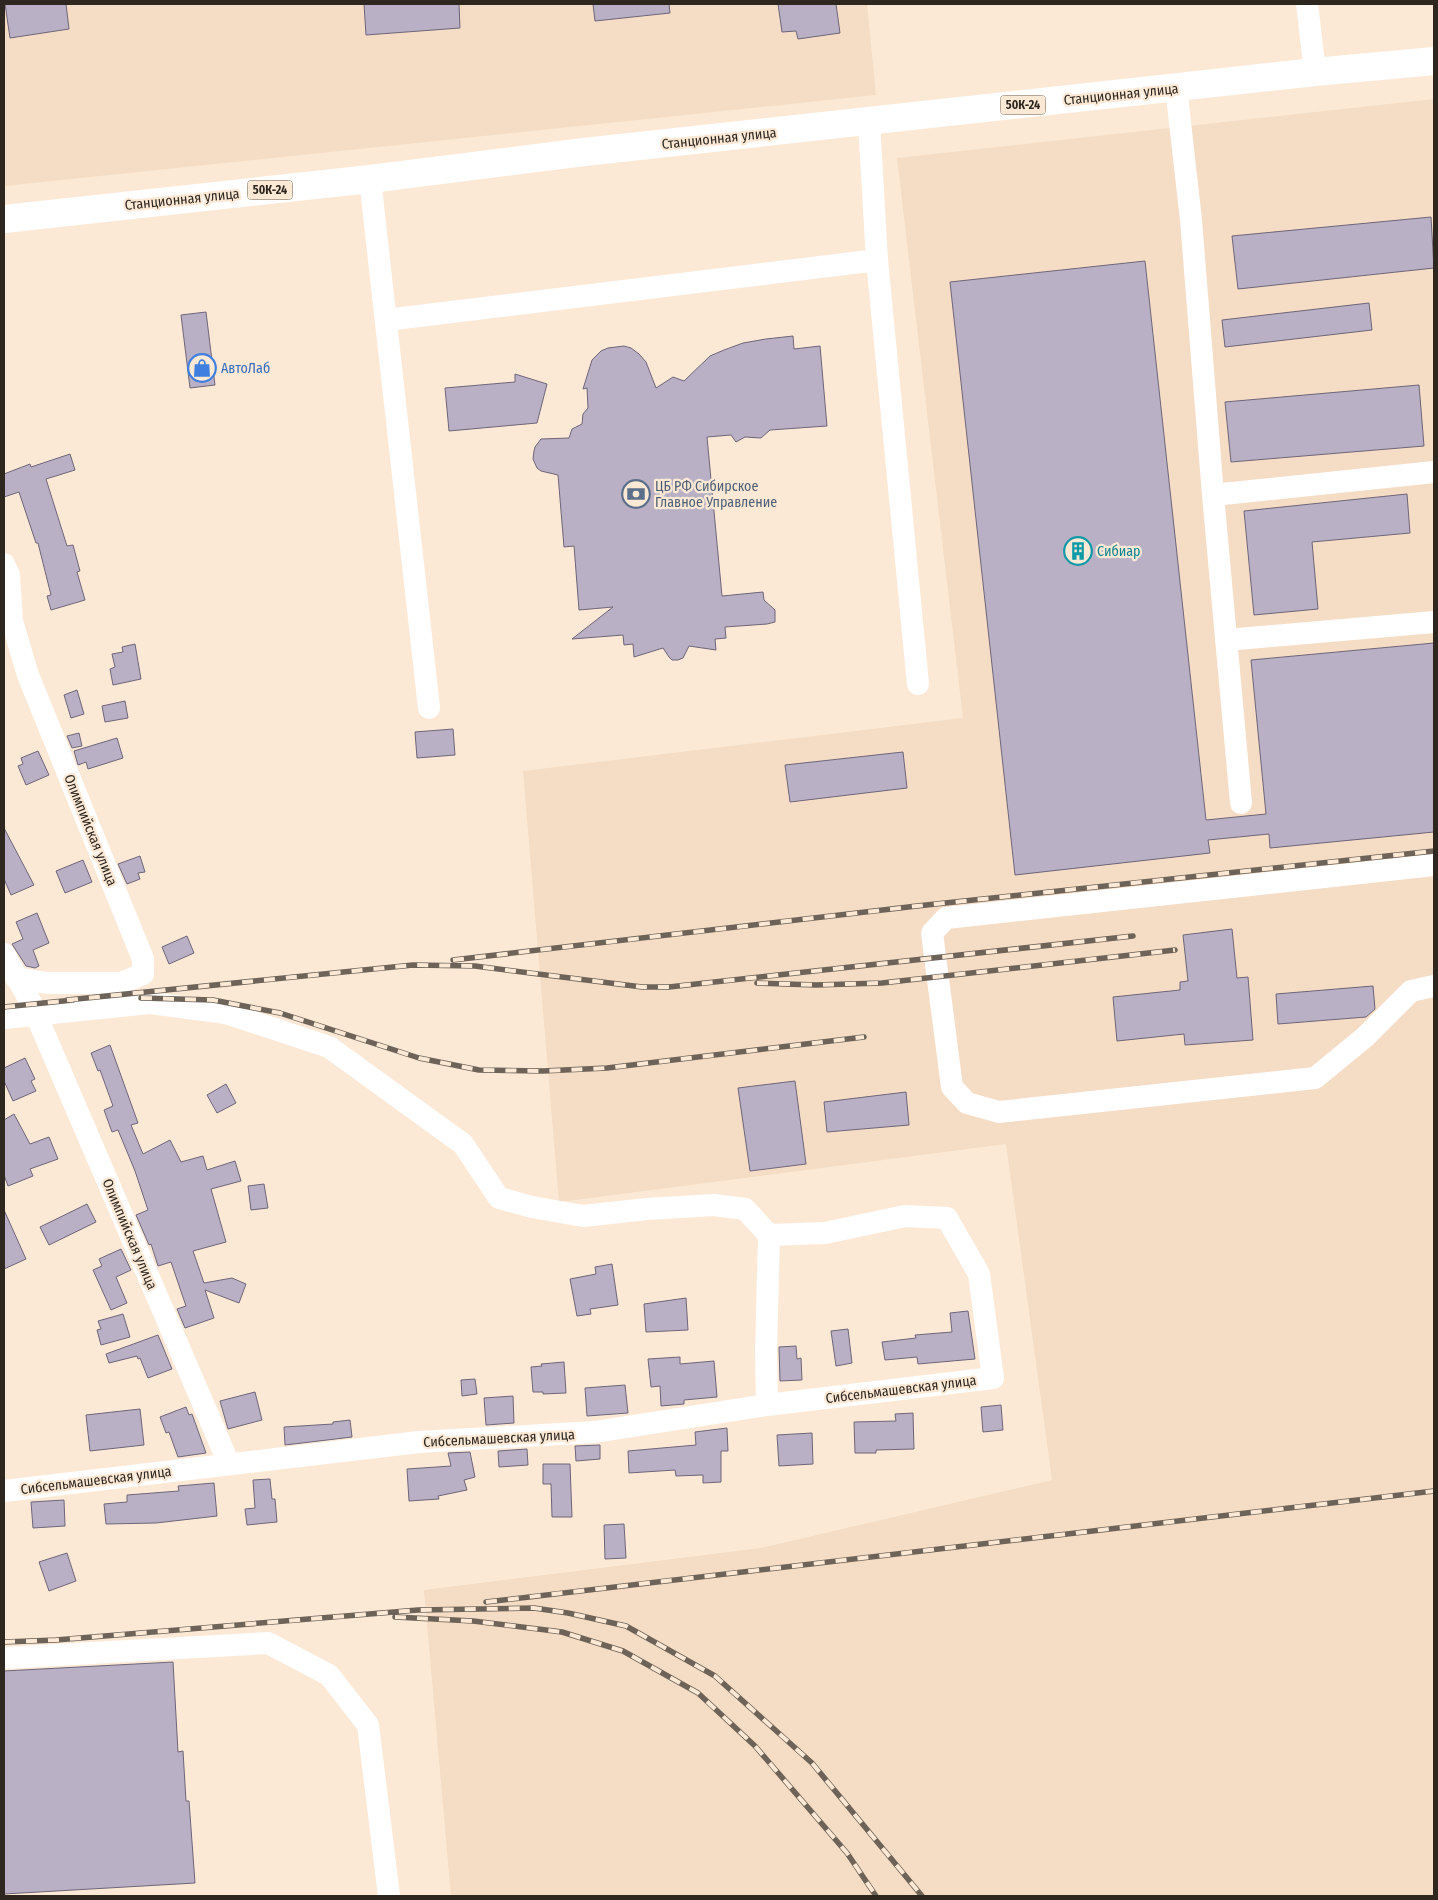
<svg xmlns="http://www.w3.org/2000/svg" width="1438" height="1900" viewBox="0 0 1438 1900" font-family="'Fira Sans Condensed',sans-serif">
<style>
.built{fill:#f5dcc4}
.building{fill:#b9b0c6;stroke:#6e6579}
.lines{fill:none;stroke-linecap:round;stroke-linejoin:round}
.minor{stroke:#fff;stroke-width:22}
.major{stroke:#fff;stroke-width:28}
.rail-casing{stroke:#6d6358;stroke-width:5.5}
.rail{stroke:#fbe9d6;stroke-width:4;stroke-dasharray:11;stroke-linecap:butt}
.labels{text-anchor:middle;stroke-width:4.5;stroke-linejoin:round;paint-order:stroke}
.shield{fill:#fbe9d6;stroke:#6c6157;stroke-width:1}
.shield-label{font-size:12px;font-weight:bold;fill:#2e2720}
.street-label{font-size:14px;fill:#2e2720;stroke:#fbe9d6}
.shop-label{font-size:14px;fill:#366cbe;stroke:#fbe9d6;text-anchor:start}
.service-label{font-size:14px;fill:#4e5e75;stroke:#fbe9d6;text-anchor:start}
.culture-label{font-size:14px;fill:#0d838f;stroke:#fbe9d6;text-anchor:start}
</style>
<rect width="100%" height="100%" fill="#fbe9d6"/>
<path class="built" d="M4,4H867L876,95L4,186Z
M1434,99V1896H451L424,1590L761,1548L1052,1480L1006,1144L559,1202L523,771L963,718L897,158Z"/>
<path class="building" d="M5,4H66L69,29L10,38Z
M364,4H459L460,28L366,35Z
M593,4H669L670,13L595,21Z
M778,4H836L840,33L798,39L796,31L782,32Z
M1431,217L1434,268L1238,289L1232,236Z
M1145,261L1206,820L1266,814L1251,660L1434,643V832L1270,848L1269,834L1208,840L1210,853L1015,875L950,282Z
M1369,303L1372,330L1225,347L1222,320Z
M206,312L215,385L190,388L181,315Z
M793,336L794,349L820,346L827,426L770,430L761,438L745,437L736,442L731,435L707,437L722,596L763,592L764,600L775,610V622L767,624L725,627L726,638L715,639L716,650L689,646L683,658L678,660H672L669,657L663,648L634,657L633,644L624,645L623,635L572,639L613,607L579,610L574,546L564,547L558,475L541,471L537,468L533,459L534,451L535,447L541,439L569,438L572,429L582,424L583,414L588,408L587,388L583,389L592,360L601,351L608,348L624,346L631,348L639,354L646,362L656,388L673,377L684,381L710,356L724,350L743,343L766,339Z
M515,374L547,384L537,423L449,431L445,388L515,382Z
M1419,385L1424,446L1231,462L1225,402Z
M70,454L75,470L46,479L67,546L73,545L80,571L77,572L85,600L51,610L47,596L51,595L38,543H36L19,492L4,497V474L30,464L31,467Z
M1407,494L1410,533L1312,542L1318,609L1254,615L1244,511Z
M135,644L141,679L113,685L110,669L115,667L112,654L123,652L122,647Z
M77,690L84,714L71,718L64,695Z
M125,701L128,718L105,722L102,706Z
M453,729L455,755L417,758L415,732Z
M79,733L82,746L72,748L67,736Z
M117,738L123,758L88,769L86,762L78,765L74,751Z
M38,751L49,775L26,785L18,766L23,764L21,758Z
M903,752L907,788L790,802L785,765Z
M4,828L34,885L11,895L4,879Z
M140,856L145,872L138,873L140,879L127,884L118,864Z
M83,860L92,882L65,893L56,871Z
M37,913L49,943L33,950L39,966L35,968L26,966L12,944L23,939L16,922Z
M1232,929L1237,978L1248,977L1253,1040L1185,1045L1184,1034L1117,1041L1113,997L1180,990V982L1188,981L1183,935Z
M187,936L194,953L169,964L162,947Z
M1373,986L1375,1009L1366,1017L1278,1024L1276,994Z
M110,1045L138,1123L131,1125L143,1154L170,1140L181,1162L203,1156L207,1170L235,1161L241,1181L211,1189L226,1242L193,1251L204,1283L232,1278L246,1284L239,1303L205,1290L214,1318L185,1328L177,1309L186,1306L171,1262L158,1266L151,1244L149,1245L136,1215L148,1210L135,1171L118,1130L112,1132L104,1110L113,1106L100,1070L98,1071L91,1053Z
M25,1058L35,1079L31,1081L36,1091L13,1101L4,1081V1068Z
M795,1081L806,1164L750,1171L738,1088Z
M226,1084L236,1103L217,1113L207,1095Z
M906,1092L909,1125L827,1132L824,1102Z
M14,1114L30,1144L49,1137L58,1159L30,1169L33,1176L8,1186L4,1175V1120Z
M264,1184L268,1208L251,1210L248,1186Z
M87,1204L96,1222L49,1245L40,1227Z
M4,1210L26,1259L4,1269Z
M121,1249L131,1270L116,1277L127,1303L111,1310L93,1270L102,1266L99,1259Z
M612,1264L618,1305L590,1309L591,1314L577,1316L570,1279L596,1274L595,1267Z
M686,1298L688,1330L646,1332L644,1304Z
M968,1311L975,1359L918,1364L917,1357L885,1360L882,1342L916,1338L915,1335L952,1332L950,1313Z
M123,1314L130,1337L101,1345L97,1330L101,1329L98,1321Z
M848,1329L852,1363L836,1366L831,1331Z
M158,1335L172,1369L148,1378L140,1358L138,1359L137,1356L109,1363L106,1354Z
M796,1346L797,1359L801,1358L802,1380L780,1381L779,1347Z
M680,1357V1364L714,1361L717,1397L684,1400V1404L661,1406L660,1386L651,1387L648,1359Z
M564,1362L566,1393L543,1394V1392H533L531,1367L542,1366L541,1364Z
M475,1379L477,1394L462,1396L461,1380Z
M625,1385L628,1413L587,1416L585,1388Z
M255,1392L262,1420L228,1429L220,1401Z
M513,1396L514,1423L486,1425L484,1398Z
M1001,1405L1003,1430L983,1432L981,1407Z
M186,1407L189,1415L192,1414L206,1453L178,1457L169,1432L166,1433L160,1417Z
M140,1409L144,1445L90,1451L86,1415Z
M913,1413L914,1449L876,1450V1453H855L854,1422L896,1421L895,1414Z
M350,1420L352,1437L285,1445L284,1427L333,1424V1422Z
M727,1428L728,1451H721V1482L703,1483V1475L676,1476L675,1470L629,1473L628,1451L696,1445L695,1432Z
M812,1433L813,1464L779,1466L777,1435Z
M600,1445V1459L576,1461L575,1446Z
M527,1449L528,1465L499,1467L498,1451Z
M470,1452L475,1477L464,1480L467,1490L438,1496L439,1499L409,1501L407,1469L451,1466L448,1453Z
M543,1464H570L572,1517H552L551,1484H543Z
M270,1479L272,1499H275L277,1522L247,1525L245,1509L255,1508L253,1480Z
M214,1483L217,1516L156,1523L106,1524L104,1504L127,1502V1495L179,1491L178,1486Z
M64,1500L65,1526L33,1528L31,1502Z
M624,1524L626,1558L605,1559L604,1525Z
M67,1553L76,1581L49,1591L39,1562Z
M173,1662L178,1752L183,1751L186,1801H189L195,1883L4,1894V1671Z"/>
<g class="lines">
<path class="minor" d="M1307,4L1315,72
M1176,87L1191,220L1213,495L1241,803
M869,122L877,260L918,684
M370,179L429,708
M386,320L877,260
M1213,495L1434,472
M4,564L9,575L12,621L28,675L143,959V974L121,983H47L16,978
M1226,640L1434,622
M1434,865L946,918L932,933L952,1087L967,1103L999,1112L1315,1078L1365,1037L1411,991L1434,986
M4,954L31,1003L229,1464
M4,1018L150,1003L226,1013L329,1047L463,1144L499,1198L532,1207L583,1216L647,1209L714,1205L745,1209L769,1235L825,1233L905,1216L947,1218L979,1274L993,1378L767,1405L595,1432L419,1442L4,1491
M767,1405L766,1352L769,1235
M4,1658L268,1643L329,1675L368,1725L389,1896"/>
<path class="major" d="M4,219L370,179L584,152L1315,72L1434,61"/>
<defs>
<path id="rail" d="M453,960L917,906L1434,851
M757,983L816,985L882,983L1175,950
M141,998L213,1000L280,1013L419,1058L479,1070L543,1071L607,1068L864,1037
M67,1000L413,965L475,966L642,987H669L1133,936
M4,1007L73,1000
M486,1602L1434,1491
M395,1617L473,1621L562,1632L623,1651L698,1693L755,1746L847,1853L876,1896
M4,1642L56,1640L418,1610L534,1608L568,1613L626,1626L715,1676L812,1763L922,1896"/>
</defs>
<use href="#rail" class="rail-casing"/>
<use href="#rail" class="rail"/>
</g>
<defs>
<symbol id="shop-ring" viewBox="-11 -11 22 22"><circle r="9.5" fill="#fbe9d6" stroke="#3f7fe0" stroke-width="1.5"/><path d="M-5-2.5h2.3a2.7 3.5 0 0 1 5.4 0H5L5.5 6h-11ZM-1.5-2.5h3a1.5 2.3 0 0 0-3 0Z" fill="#3f7fe0"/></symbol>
<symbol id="bank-ring" viewBox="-11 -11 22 22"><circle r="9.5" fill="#fbe9d6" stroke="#5c6f8a" stroke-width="1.5"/><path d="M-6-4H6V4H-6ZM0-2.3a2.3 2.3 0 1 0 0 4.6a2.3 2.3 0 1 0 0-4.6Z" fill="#5c6f8a"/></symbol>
<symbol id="building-ring" viewBox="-11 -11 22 22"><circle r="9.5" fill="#fbe9d6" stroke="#0f9aa8" stroke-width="1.5"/><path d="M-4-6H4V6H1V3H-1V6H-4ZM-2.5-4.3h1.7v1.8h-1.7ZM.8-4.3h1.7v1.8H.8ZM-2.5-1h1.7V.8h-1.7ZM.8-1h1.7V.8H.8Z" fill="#0f9aa8"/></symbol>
</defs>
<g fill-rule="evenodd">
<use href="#shop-ring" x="186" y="352" width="32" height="32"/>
<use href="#bank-ring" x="620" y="478" width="32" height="32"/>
<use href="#building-ring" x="1062" y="535" width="32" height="32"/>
</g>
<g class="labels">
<g class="shield">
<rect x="1000.5" y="95.5" width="45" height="19" rx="4"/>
<rect x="247.5" y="180.5" width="45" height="19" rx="4"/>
</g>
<g class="shield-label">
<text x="1023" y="109">50К-24</text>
<text x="270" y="194">50К-24</text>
</g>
<g class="street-label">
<text transform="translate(1121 94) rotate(-6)" y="5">Станционная улица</text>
<text transform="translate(719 138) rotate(-6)" y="5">Станционная улица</text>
<text transform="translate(182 199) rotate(-6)" y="5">Станционная улица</text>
<text transform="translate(91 830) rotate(68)" y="5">Олимпийская улица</text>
<text transform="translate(130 1234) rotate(67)" y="5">Олимпийская улица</text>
<text transform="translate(901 1389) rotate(-7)" y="5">Сибсельмашевская улица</text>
<text transform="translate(499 1438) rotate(-3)" y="5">Сибсельмашевская улица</text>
<text transform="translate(96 1480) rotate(-7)" y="5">Сибсельмашевская улица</text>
</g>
<g class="shop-label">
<text x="221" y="373">АвтоЛаб</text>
</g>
<g class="service-label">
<text x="655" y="491">ЦБ РФ Сибирское<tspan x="655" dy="16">Главное Управление</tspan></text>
</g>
<g class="culture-label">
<text x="1097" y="556">Сибиар</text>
</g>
</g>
<rect width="1438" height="1900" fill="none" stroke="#2e2720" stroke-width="10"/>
</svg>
